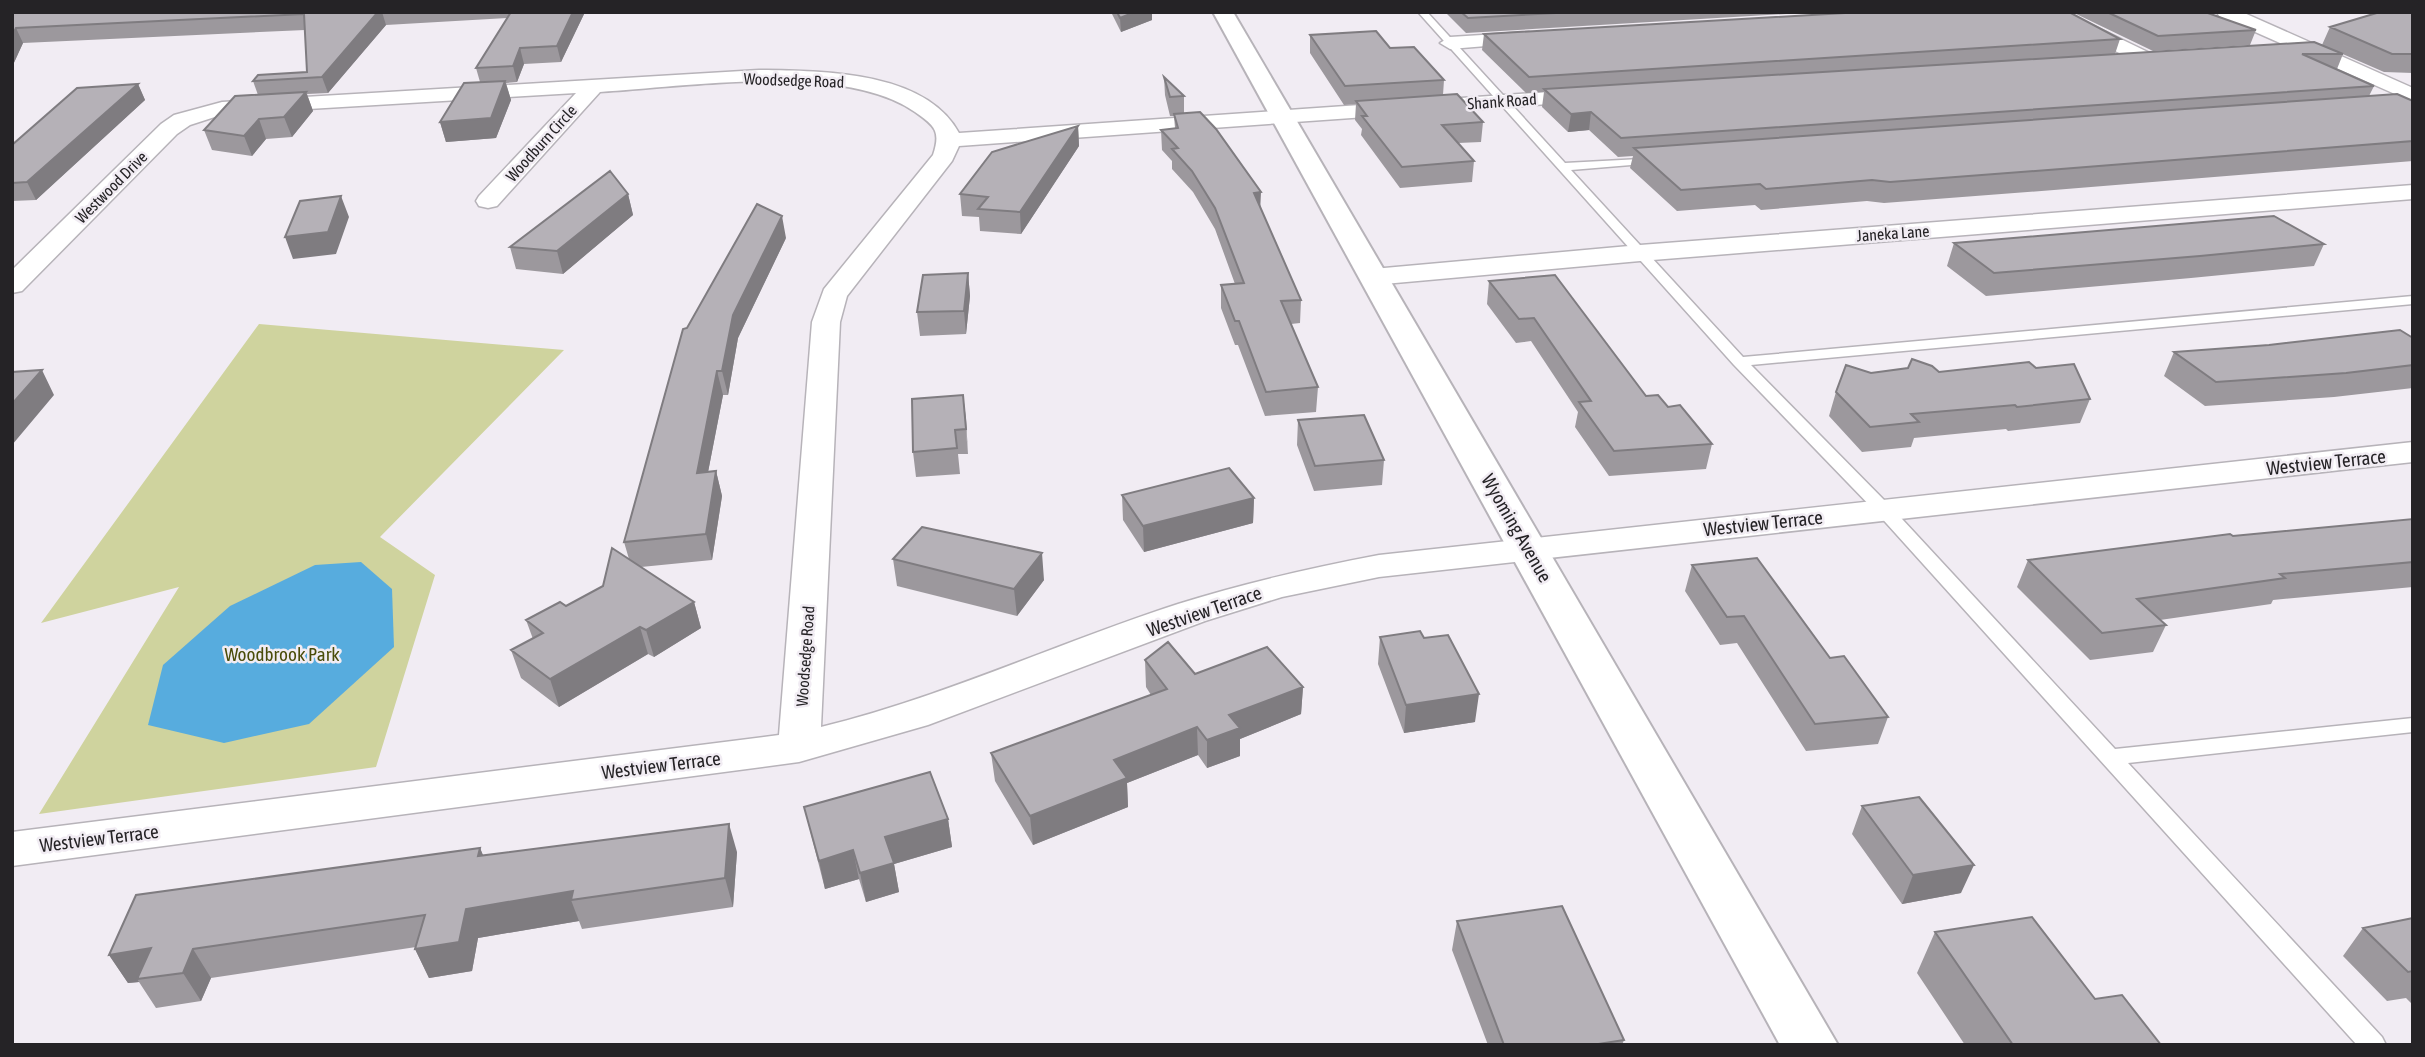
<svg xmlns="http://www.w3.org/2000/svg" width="2425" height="1057" viewBox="0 0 2425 1057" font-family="'Asap Condensed',sans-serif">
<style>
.green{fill:#cfd39e}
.water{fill:#57acde}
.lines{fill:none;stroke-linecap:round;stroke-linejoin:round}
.service-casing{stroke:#b7b3b9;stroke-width:3}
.minor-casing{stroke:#b7b3b9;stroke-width:3}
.tertiary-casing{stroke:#b7b3b9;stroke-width:4}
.service{fill:#fff;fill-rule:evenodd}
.minor{fill:#fff;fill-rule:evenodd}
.tertiary{fill:#fff;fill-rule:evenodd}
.wall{fill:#9c989d}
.shaded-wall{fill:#7f7c80}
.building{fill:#b5b1b7;stroke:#7f7c80;stroke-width:2}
.labels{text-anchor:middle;stroke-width:5;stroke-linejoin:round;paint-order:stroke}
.far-street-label{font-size:16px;fill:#252326;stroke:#f1ecf3}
.street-label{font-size:19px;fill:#252326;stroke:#f1ecf3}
.park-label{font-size:19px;fill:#4a4c09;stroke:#f1ecf3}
</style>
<rect width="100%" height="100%" fill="#f1ecf3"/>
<path class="green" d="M259,324L564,350L380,537L435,575L376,767L39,814L179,587L41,623Z"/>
<path class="water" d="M361,562L392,589L394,647L309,724L224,743L148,725L163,665L230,606L315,565Z"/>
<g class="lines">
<defs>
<path id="service" d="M1418,12H1427L1565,163L1659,158L1661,160L1655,163L1571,170L1743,357L2413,296V304L1751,365L1890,506L2115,749L2413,718V732L2128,763L2382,1037L2386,1045H2357L1878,514L1734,365Z"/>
<path id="minor" d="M2041,12H2065L2156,56L2159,60L2156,64H2142L2043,16Z
M2217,12H2242L2413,88V102L2219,16Z
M1529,32L1539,38L1536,42L1450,49L1440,43L1450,37Z
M759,70C820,71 925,70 959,133L1591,89L1598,91L1602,95L1598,99L1591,101L959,146L952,161L847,296L840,322L821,727C943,697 1058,643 1178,604C1244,583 1311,568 1379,555L2413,442V462L1379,577L1282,597L1205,621L928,725L799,762L12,866V832L779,735L812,322L824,289L933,155C941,131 935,126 915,112C844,62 685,87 600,92L497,206L488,208L479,206L476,201L479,196L576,93L224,114L190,125L177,134L22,291L12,293V270L161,124L174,115L222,102Z
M2413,185V199L1640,261L1373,285L1363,283L1360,277L1363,271L1373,269L1640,245Z"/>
<path id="tertiary" d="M1213,12H1233L1838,1045H1780Z"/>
</defs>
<use href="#service" class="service-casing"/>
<use href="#minor" class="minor-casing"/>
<use href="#tertiary" class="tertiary-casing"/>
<use href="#service" class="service"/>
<use href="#minor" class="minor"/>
<use href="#tertiary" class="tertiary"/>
</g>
<path class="wall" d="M12,12H585L561,62L524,64L517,82L506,83L511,100L496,138L446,142L440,122L480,82L476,68L507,18L386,25L328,93L307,94L313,111L292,137L266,139L252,156L212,150L204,130L258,95L253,81L307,72L305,30L23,43L12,67Z
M1111,12H1152V20L1121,32Z
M1445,12H1819L1466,33Z
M2072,12H2205L2256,30L2250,45L2153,51Z
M2413,12V73L2384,72L2322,45L2330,27Z
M1484,34L2120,39L2115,54L2314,42L2343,54L2337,69L2374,86L2369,96L2413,101V161L2054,190L1884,203L1867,201L1761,210L1755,205L1677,211L1630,168L1633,156L1618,157L1589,130L1568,132L1542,107L1544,92L1526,93L1482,50Z
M1310,35L1390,48L1444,80L1443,95L1483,122L1481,142L1458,143L1474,161L1472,182L1400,188L1361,135L1362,129L1355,120L1356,104L1344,105L1310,53Z
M1164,77L1184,96V113L1260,207L1301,300L1300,323L1291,324L1318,387L1316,412L1265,416L1238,345H1235L1221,308V285L1235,284L1215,229L1193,192L1172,169V161L1162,150L1161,130L1175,128L1174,116H1170L1165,95Z
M138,84L145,100L36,200L12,201V145Z
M1078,126L1079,146L1021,234L980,231L979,217L962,216L960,194Z
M628,194L633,215L563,274L516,269L510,247Z
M786,238L738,338L728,395H723L708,472L716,471L722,496L712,560L641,567L694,602L701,628L654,657L648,654L559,707L521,678L511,650L533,639L526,620L566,606L603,586L629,559L624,542L687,328Z
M1954,243L2324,244L2314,266L2191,278L1986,296L1947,266Z
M968,273L970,296L966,334L920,336L917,312Z
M1489,281L1646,396L1668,407L1712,444L1706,469L1609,476L1575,427L1578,412L1531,341L1516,343L1487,304Z
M2413,338V388L2334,397L2205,406L2164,376L2174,352Z
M1908,368L1939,372L2036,368L2090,399L2080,423L2008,431L2006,429L1914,438L1911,447L1862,452L1829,416L1836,392L1871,373Z
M963,395L968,454H958L960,474L916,477L913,452Z
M1298,420L1384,460L1382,485L1314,491L1297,445Z
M1122,495L1254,498L1253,523L1144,552L1123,520Z
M2413,519V587L2273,600L2271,604L2160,620L2166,625L2153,652L2090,660L2017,587L2028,560L2233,536Z
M893,559L1044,580L1017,616L897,586Z
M1692,565L1830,658L1888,717L1878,744L1806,751L1737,643L1720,645L1685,591Z
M1380,637L1475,722L1404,733L1378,664Z
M1145,660L1195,674L1303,687L1301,714L1240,739V756L1207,768L1198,755L1127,783L1128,807L1033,845L995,781L991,753L1151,695L1146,687Z
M1862,806L1961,893L1902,904L1852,834Z
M804,807L948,819L952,847L894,864L899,892L866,902L859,879L825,889Z
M480,848L483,856L737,852L733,907L582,929L579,921L478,938L472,971L429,978L415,949L416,947L211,978L201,1001L156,1008L139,982L128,983L109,955Z
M2413,918V1005L2406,998L2387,1001L2343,956L2363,928Z
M1457,921L1624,1040L1622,1045H1488L1452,950Z
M1935,932L2095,999L2161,1045H1965L1917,973Z"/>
<path class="shaded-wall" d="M378,12H382L386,25L328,93L322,77Z
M573,12H585L561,62L557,46Z
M1135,12H1152V20L1121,32L1120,18Z
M16,28L23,43L12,67V36Z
M520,48L524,64L517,82L513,66Z
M505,81L511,100L496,138L446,142L440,122Z
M138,84L145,100L36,200L27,182Z
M306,92L313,111L292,137L284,117Z
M1591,112L1589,130L1568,132L1571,114Z
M259,119L266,139L252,156L244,136Z
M1078,126L1079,146L1021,234L1020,212Z
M1261,192L1260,213L1254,193Z
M628,194L633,215L563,274L557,251Z
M341,196L349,217L336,254L293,259L285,237Z
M782,216L786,238L738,338L728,395L722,371L733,315Z
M968,273L970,296L966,334L964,311Z
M42,370L54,395L12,445V404Z
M717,371L723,395L703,498L697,473Z
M963,395L966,419L968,454L966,429Z
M716,471L722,496L712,560L706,534Z
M1254,498L1253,523L1144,552L1143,526Z
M1042,553L1044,580L1017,616L1014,589Z
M694,602L701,628L654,657L646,630Z
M640,627L648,654L559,707L550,679Z
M1303,687L1301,714L1240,739V756L1207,768V740L1229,715Z
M1479,694L1475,722L1404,733L1406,705Z
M1197,727L1198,755L1127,783L1128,807L1033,845L1030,816L1114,760Z
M948,819L952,847L894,864L899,892L866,902L860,873L885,837Z
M729,824L737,852L733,907L725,878Z
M480,848L492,876L478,856Z
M853,850L859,879L825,889L819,861Z
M1974,865L1961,893L1902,904L1913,875Z
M573,891L571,900L579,921L478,938L472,971L429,978L415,949L466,909Z
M151,948L137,979L139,982L128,983L109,955Z
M193,949L211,978L201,1001L183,973Z"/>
<path class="building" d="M12,12H378L322,77L253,81L258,75L307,72L304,14L16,28L12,36Z
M511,12H573L557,46L520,48L513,66L476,68Z
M1117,12H1135L1120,18Z
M1461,12H1574L1468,18Z
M1862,12H2069L2120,39L1529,77L1484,34Z
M2107,12H2205L2256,30L2158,36Z
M2380,12H2413V54H2392L2330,27Z
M1376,31L1390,48L1414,47L1444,80L1345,86L1310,35Z
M2314,42L2343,54H2302L2374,86L1621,138L1591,112L1571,114L1544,89Z
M1164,77L1184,96L1170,97Z
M505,81L491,118L440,122L464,83Z
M138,84L27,182L12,183V145L77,88Z
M306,92L284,117L259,119L244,136L204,130L235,96Z
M1457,94L1483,122L1442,125L1474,161L1402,167L1362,116H1367L1356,101Z
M2397,94L2413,101V141L2061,169L1890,182L1872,180L1766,189L1760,184L1681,190L1634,148Z
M1200,112L1216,129L1261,192L1254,193L1301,300L1281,301L1318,387L1266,392L1239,321H1235L1221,285L1244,283L1215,208L1192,171L1172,149L1178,148L1161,130L1178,128L1174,114Z
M1078,126L1020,212L978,209L988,197L960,194L992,152Z
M610,171L628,194L557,251L510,247Z
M341,196L328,232L285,237L300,201Z
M757,204L782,216L733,315L722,371H717L697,473L716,471L706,534L624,542L683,329L687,328Z
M2274,216L2324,244L2200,256L1994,273L1954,243Z
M968,273L964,311L917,312L923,275Z
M1555,275L1646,396L1658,395L1668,407L1680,405L1712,444L1614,451L1579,402L1591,401L1534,318L1519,319L1489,281Z
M2400,330L2413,338V365L2346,373L2216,382L2174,352L2269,345Z
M1912,359L1932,366L1939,372L2029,362L2036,368L2074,364L2090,399L2017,407L2015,405L1911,414L1919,422L1870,427L1836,392L1846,365L1871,373L1908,368Z
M42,370L12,404V372Z
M963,395L966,429L955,430L957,448L913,452L912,399Z
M1364,415L1384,460L1315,466L1298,420Z
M1229,468L1254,498L1143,526L1122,495Z
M2413,519V562L2280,574L2285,578L2137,599L2166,625L2102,633L2028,560L2230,534L2233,536Z
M922,527L1042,553L1014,589L893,559Z
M612,548L694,602L646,630L640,627L550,679L511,650L543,633L526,620L560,602L566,606L603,586Z
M1757,558L1830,658L1844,656L1888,717L1815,724L1744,616L1727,617L1692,565Z
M1420,631L1424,638L1448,635L1479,694L1406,705L1380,637Z
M1168,642L1195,674L1267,647L1303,687L1229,715L1240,728L1207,740L1197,727L1114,760L1127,778L1030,816L991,753L1167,689L1145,660Z
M930,772L948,819L885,837L894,863L860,873L853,850L819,861L804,807Z
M1919,797L1974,865L1913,875L1862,806Z
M729,824L725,878L571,900L573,891L466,909L459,942L415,949L425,915L193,949L183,973L137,979L151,948L109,955L136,895L480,848L478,856Z
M1562,906L1624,1040L1592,1045H1504L1457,921Z
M2032,917L2095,999L2122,995L2161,1045H2013L1935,932Z
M2413,918V971L2408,972L2363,928Z"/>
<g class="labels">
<g class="far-street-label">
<text transform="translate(794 80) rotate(2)" y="6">Woodsedge Road</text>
<text transform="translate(1502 101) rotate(-4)" y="6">Shank Road</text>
<text transform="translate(541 143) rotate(-48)" y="6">Woodburn Circle</text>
<text transform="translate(111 187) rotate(-45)" y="6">Westwood Drive</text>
<text transform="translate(1893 233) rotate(-4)" y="6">Janeka Lane</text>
<text transform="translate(805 656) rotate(-86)" y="6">Woodsedge Road</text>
</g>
<g class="street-label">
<text transform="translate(2326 462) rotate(-6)" y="7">Westview Terrace</text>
<text transform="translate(1763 523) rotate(-6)" y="7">Westview Terrace</text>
<text transform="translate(1517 528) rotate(60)" y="7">Wyoming Avenue</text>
<text transform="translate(1204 611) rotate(-19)" y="7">Westview Terrace</text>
<text transform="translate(661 765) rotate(-7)" y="7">Westview Terrace</text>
<text transform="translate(99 838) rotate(-7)" y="7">Westview Terrace</text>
</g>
<g class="park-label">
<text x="282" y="661">Woodbrook Park</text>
</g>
</g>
<rect width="2425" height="1057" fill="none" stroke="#252326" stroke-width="28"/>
</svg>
